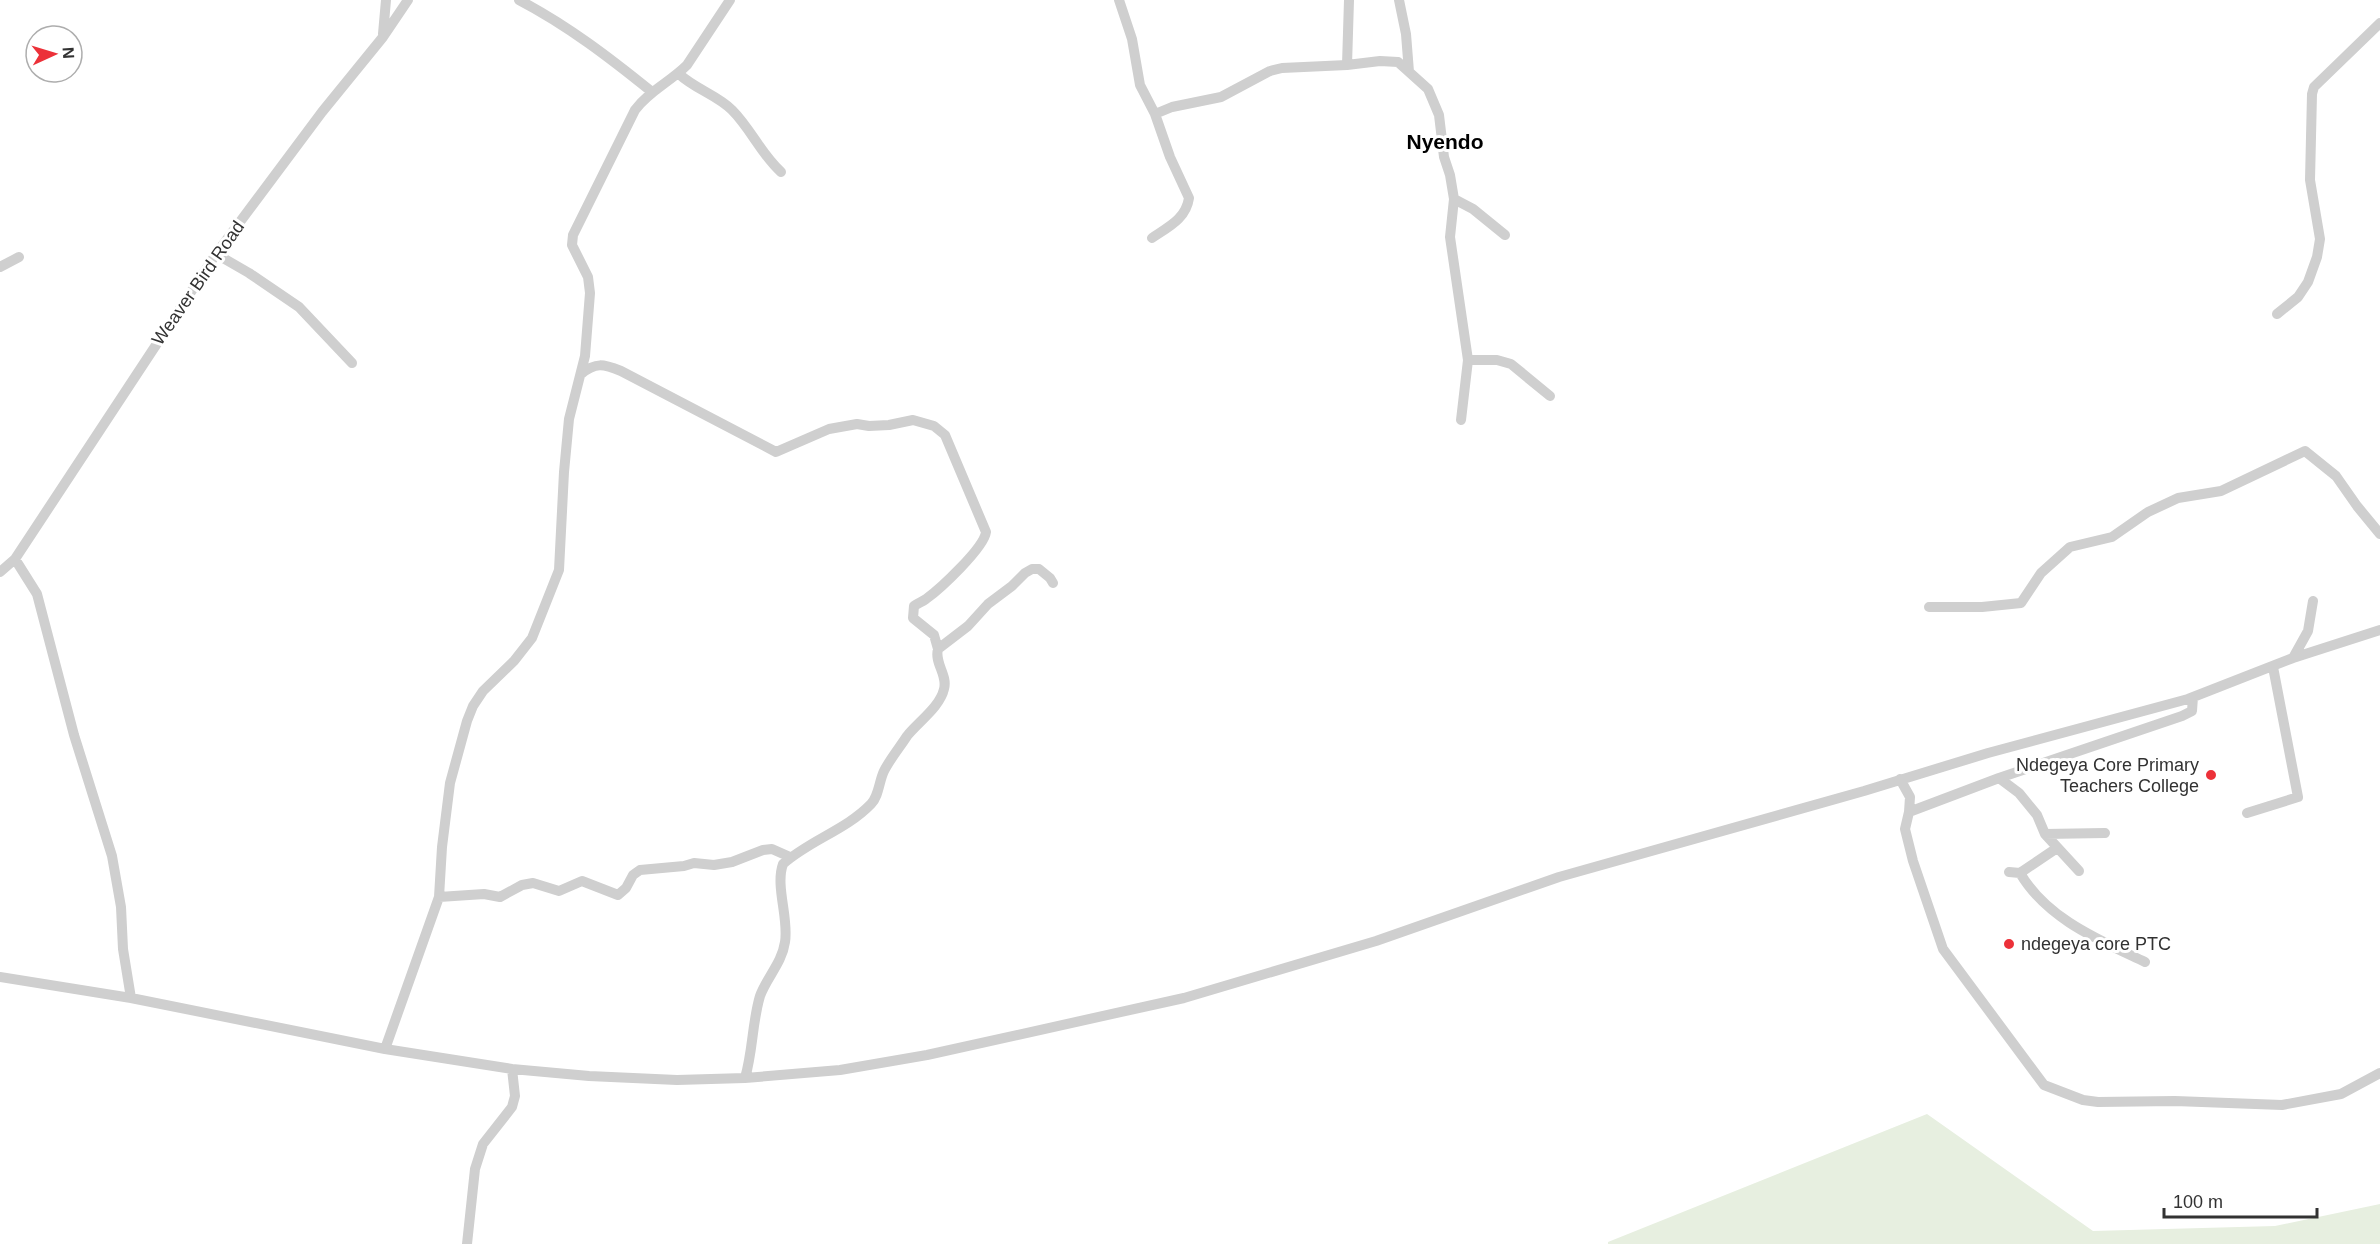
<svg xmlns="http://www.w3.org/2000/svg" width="2380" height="1244" viewBox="0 0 2380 1244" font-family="Arial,sans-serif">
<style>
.green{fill:#e7efe0}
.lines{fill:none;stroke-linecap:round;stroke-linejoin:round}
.street{stroke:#cfcfcf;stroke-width:10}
.poi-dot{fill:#ec3139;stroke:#fff;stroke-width:2}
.labels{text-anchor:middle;stroke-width:6;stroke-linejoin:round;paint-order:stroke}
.street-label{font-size:18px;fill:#323232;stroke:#fff}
.poi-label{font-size:18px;fill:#323232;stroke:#fff;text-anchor:end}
.quarter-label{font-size:21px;font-weight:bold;fill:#000;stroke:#fff}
</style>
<rect width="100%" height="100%" fill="#fff"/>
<path class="green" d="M1927,1114L2093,1231L2275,1226L2380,1204V1244H1608V1242Z"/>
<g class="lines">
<path class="street" d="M519,0C567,25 610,58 652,92
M1119,0L1132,39L1140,85L1155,114L1172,107L1221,97L1270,71L1282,68L1347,65L1349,0
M1399,0L1406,34L1409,72
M383,34L386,0
M1347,65L1380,61L1398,62L1428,89L1439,115L1444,157L1450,175L1454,199L1473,209L1505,235
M679,74C695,89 717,95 732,110C751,129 761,154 781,172
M1454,199L1450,237L1468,360L1461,420
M1152,238C1168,227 1186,219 1189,198L1170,157L1155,114
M216,254L249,273L299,307L352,363
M0,267L19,257
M2277,314L2298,297L2308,282L2317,257L2320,239L2310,180L2312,94L2314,87L2380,23
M1468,360H1497L1511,364L1550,396
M581,374C596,362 603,364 621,371L776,452L829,429L857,424L869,426L889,425L913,420L934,426L945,435L986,532C984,548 940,589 926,599C922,602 918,603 914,606L913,618L934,635L938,649
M15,559L37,594L74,735L112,856L121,907L123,949L131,998
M0,572L15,559L216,254L322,112L383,37L408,0
M1929,607H1982L2021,603L2041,573L2070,547L2112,537L2148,512L2178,498L2221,491L2305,451L2336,476L2357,506L2380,534
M2293,658L2308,631L2313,601
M1999,778L2019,793L2037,815L2045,834L2079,871
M1900,779L1910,797L1909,812L1905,829L1913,861L1943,949L2044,1085L2083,1100L2098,1102L2175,1101L2282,1105L2341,1094L2380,1073
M1909,812L1999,778L2182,716L2192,711L2193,697
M2247,813L2298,797L2273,667
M2045,834L2105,833
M2009,872L2020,873L2057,848
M2020,873C2047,919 2099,940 2145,962
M439,897L484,894L500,897L522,885L533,883L559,891L582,881L618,895L626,888L633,875L640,870L684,866L694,863L714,865L732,862L763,850L772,849L790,857
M0,977L131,998L385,1049L512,1069L589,1076L677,1080L745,1078L840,1070L927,1055L1184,998L1376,941L1559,877L1864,791L1988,753L2188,699L2293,658L2380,630
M385,1049L439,897L442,847L450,783L467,721L473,706L483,691L514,661L532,638L559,570L564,472L569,419L585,356L590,293L588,277L572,245L573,235L635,110C649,91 670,82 687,65L730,0
M745,1078C753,1051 752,1023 760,996C767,977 782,963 785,942C789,918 775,886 783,864C810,840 846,830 871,804C879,796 879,781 884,771C890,759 900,747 907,736C918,722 940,707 944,689C948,675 934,663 938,649L968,626L988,604L1012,586L1025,573L1032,569H1039L1050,578L1053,583
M467,1244L475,1169L483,1144L512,1107L515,1096L512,1069"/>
</g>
<g class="poi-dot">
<circle cx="2211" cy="775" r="6"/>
<circle cx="2009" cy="944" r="6"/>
</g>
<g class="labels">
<g class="street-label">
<text transform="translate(198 283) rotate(-55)" y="6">Weaver Bird Road</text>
</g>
<g class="poi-label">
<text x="2199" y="771">Ndegeya Core Primary<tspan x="2199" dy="21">Teachers College</tspan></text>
<text x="2021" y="950" text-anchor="start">ndegeya core PTC</text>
</g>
<g class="quarter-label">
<text x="1445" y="149">Nyendo</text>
</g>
</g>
<g transform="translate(54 54) rotate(86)"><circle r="28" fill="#ffffff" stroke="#adadad" stroke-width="1.5"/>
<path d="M0-4.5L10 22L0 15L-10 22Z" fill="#ec3139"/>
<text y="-9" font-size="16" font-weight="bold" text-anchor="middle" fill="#323232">N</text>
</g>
<path d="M2164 1208v9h153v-9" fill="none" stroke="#323232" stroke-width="3"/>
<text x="2173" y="1208" font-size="18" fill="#323232" stroke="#ffffff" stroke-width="4.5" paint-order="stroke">100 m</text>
</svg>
